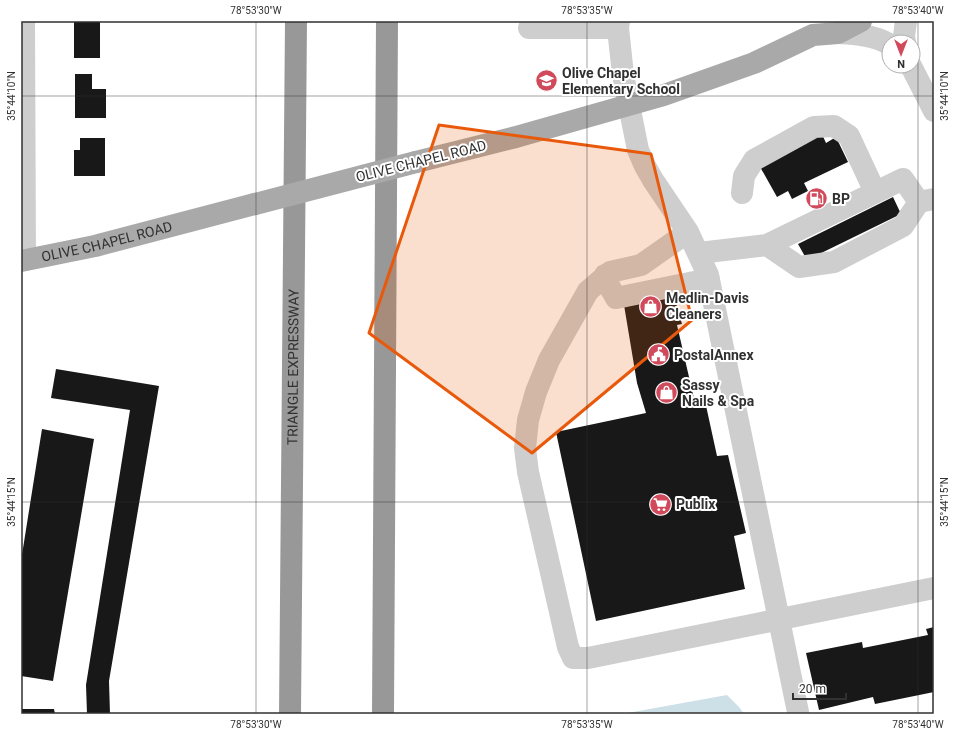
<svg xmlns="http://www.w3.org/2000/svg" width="955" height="735" viewBox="0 0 955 735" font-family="Roboto,sans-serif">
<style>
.water{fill:#cddfe7}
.building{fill:#181818}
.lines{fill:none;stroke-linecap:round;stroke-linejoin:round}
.minor{stroke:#cecece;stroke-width:22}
.major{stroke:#a9a9a9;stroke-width:22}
.highway{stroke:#989898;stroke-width:22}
.major-bridge{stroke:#a9a9a9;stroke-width:22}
.marked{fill:#e8590c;fill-opacity:0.2;stroke:#e8590c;stroke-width:3;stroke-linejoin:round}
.ticks{fill:none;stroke:#313131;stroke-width:1;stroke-opacity:0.45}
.labels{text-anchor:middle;stroke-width:4;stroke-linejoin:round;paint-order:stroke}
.poi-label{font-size:14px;font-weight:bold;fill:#313131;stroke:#fff;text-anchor:start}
.street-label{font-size:14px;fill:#313131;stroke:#fff}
.neatline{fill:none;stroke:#313131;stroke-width:1.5}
.ticks-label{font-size:10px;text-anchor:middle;fill:#313131}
</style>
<rect width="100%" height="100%" fill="#fff"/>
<path class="water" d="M727,695L739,707L744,714H622Z"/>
<path class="building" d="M74,21H100V58H74Z
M75,74H92V89H106V118H75Z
M821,132L826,143L836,137L848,162L804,183L808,191L792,199L788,191L777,197L759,165Z
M80,138H105V176H74V150H80Z
M893,197L901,214L807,260L798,244Z
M673,293L682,324L677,325L695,403L705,401L717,456L728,455L746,533L734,536L745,589L596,621L556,432L646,413L637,383L624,305Z
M56,369L159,386L109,681L110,714H87L86,685L130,410L51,398Z
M42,429L94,439L53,681L21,676V561Z
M934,627V692L875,704L873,697L819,710L806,653L862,642L863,648L928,635L926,629Z
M21,709H54L55,714H21Z"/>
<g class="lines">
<path class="minor" d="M24,21L25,260
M619,21L618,28L623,75L638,150L645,166L653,180L688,232L708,275L798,712
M529,28H618
M838,33C855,34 874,35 889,44
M905,42L904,36L906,21
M911,66L934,111
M742,193L744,176L754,160L814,127L834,126L849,136L875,192
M688,232L641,265L610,272L588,291L549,360L536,392L528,420L525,448L528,472L568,647L573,658H588L934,588
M767,245L799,267L834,262L903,226L919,202
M699,253L767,245L903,179L919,202L934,199
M605,275L608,284L616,298L709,279"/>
<g class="major">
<path d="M416,162L516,137L664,95L754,63L813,35L838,33L861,21"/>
<path id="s1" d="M21,261L95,246L255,204"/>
</g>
<g class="highway">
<path id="s2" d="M290,714L296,21"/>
<path d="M383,714L387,21"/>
</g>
<path class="major-bridge" d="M255,204L416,162"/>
</g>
<path class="marked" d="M439,125L651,154L692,320L532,453L369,333Z"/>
<path class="ticks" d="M256,21V714M587,21V714M918,21V714M21,96H934M21,502H934"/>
<defs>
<symbol id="school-disc" viewBox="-11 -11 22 22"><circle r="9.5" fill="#d14a5b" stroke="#fff"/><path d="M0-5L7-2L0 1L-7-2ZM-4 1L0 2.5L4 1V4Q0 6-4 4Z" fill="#fff"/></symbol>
<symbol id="fuel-disc" viewBox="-11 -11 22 22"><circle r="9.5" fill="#d14a5b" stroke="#fff"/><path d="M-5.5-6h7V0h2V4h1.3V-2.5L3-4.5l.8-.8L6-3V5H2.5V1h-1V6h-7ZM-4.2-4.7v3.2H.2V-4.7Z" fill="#fff"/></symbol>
<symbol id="shop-disc" viewBox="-11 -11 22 22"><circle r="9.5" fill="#d14a5b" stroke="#fff"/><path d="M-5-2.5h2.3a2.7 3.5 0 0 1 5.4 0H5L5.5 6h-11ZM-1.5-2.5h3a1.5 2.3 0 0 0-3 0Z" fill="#fff"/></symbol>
<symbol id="civic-disc" viewBox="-11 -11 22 22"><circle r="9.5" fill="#d14a5b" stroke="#fff"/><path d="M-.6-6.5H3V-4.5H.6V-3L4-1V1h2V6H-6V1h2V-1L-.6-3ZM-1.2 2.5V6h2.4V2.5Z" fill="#fff"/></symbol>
<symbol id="supermarket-disc" viewBox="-11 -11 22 22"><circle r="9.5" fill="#d14a5b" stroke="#fff"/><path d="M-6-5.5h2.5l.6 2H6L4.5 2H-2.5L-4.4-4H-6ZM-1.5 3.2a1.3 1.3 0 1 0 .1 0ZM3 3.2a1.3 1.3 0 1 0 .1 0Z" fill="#fff"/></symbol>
</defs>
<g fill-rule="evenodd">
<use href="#school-disc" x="534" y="68" width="25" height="25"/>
<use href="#fuel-disc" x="804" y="186" width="25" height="25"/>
<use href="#shop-disc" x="638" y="294" width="25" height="25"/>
<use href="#civic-disc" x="646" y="342" width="25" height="25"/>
<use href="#shop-disc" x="654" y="380" width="25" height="25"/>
<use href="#supermarket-disc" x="648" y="492" width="25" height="25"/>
</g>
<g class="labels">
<g class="poi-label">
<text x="562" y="78">Olive Chapel<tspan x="562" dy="16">Elementary School</tspan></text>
<text x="832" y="204">BP</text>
<text x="666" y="303">Medlin-Davis<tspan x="666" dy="16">Cleaners</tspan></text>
<text x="674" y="360">PostalAnnex</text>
<text x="682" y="390">Sassy<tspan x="682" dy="16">Nails &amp; Spa</tspan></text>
<text x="676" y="509">Publix</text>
</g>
<g class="street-label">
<text transform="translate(421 161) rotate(-14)" y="5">OLIVE CHAPEL ROAD</text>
<text dy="5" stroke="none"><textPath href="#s1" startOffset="88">OLIVE CHAPEL ROAD</textPath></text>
<text dy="5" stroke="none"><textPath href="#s2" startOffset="347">TRIANGLE EXPRESSWAY</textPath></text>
</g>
</g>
<rect width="955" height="735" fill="none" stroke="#ffffff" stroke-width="44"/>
<g transform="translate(901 54) rotate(180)"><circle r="19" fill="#ffffff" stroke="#adadad"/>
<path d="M0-3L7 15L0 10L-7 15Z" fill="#d14a5b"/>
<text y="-6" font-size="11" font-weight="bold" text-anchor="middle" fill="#313131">N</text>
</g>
<path d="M793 693v6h53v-6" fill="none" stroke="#313131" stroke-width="2"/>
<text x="799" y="693" font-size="12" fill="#313131" stroke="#ffffff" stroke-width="3" paint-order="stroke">20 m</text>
<rect x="22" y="22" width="911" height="691" class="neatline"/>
<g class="ticks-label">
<text x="256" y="14">78°53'30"W</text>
<text x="587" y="14">78°53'35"W</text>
<text x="918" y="14">78°53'40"W</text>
<text transform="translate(944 96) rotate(-90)" y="4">35°44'10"N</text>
<text transform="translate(11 96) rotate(-90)" y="4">35°44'10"N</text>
<text transform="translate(944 502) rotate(-90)" y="4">35°44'15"N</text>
<text transform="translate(11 502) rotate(-90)" y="4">35°44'15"N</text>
<text x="256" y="728">78°53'30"W</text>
<text x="587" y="728">78°53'35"W</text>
<text x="918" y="728">78°53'40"W</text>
</g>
</svg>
